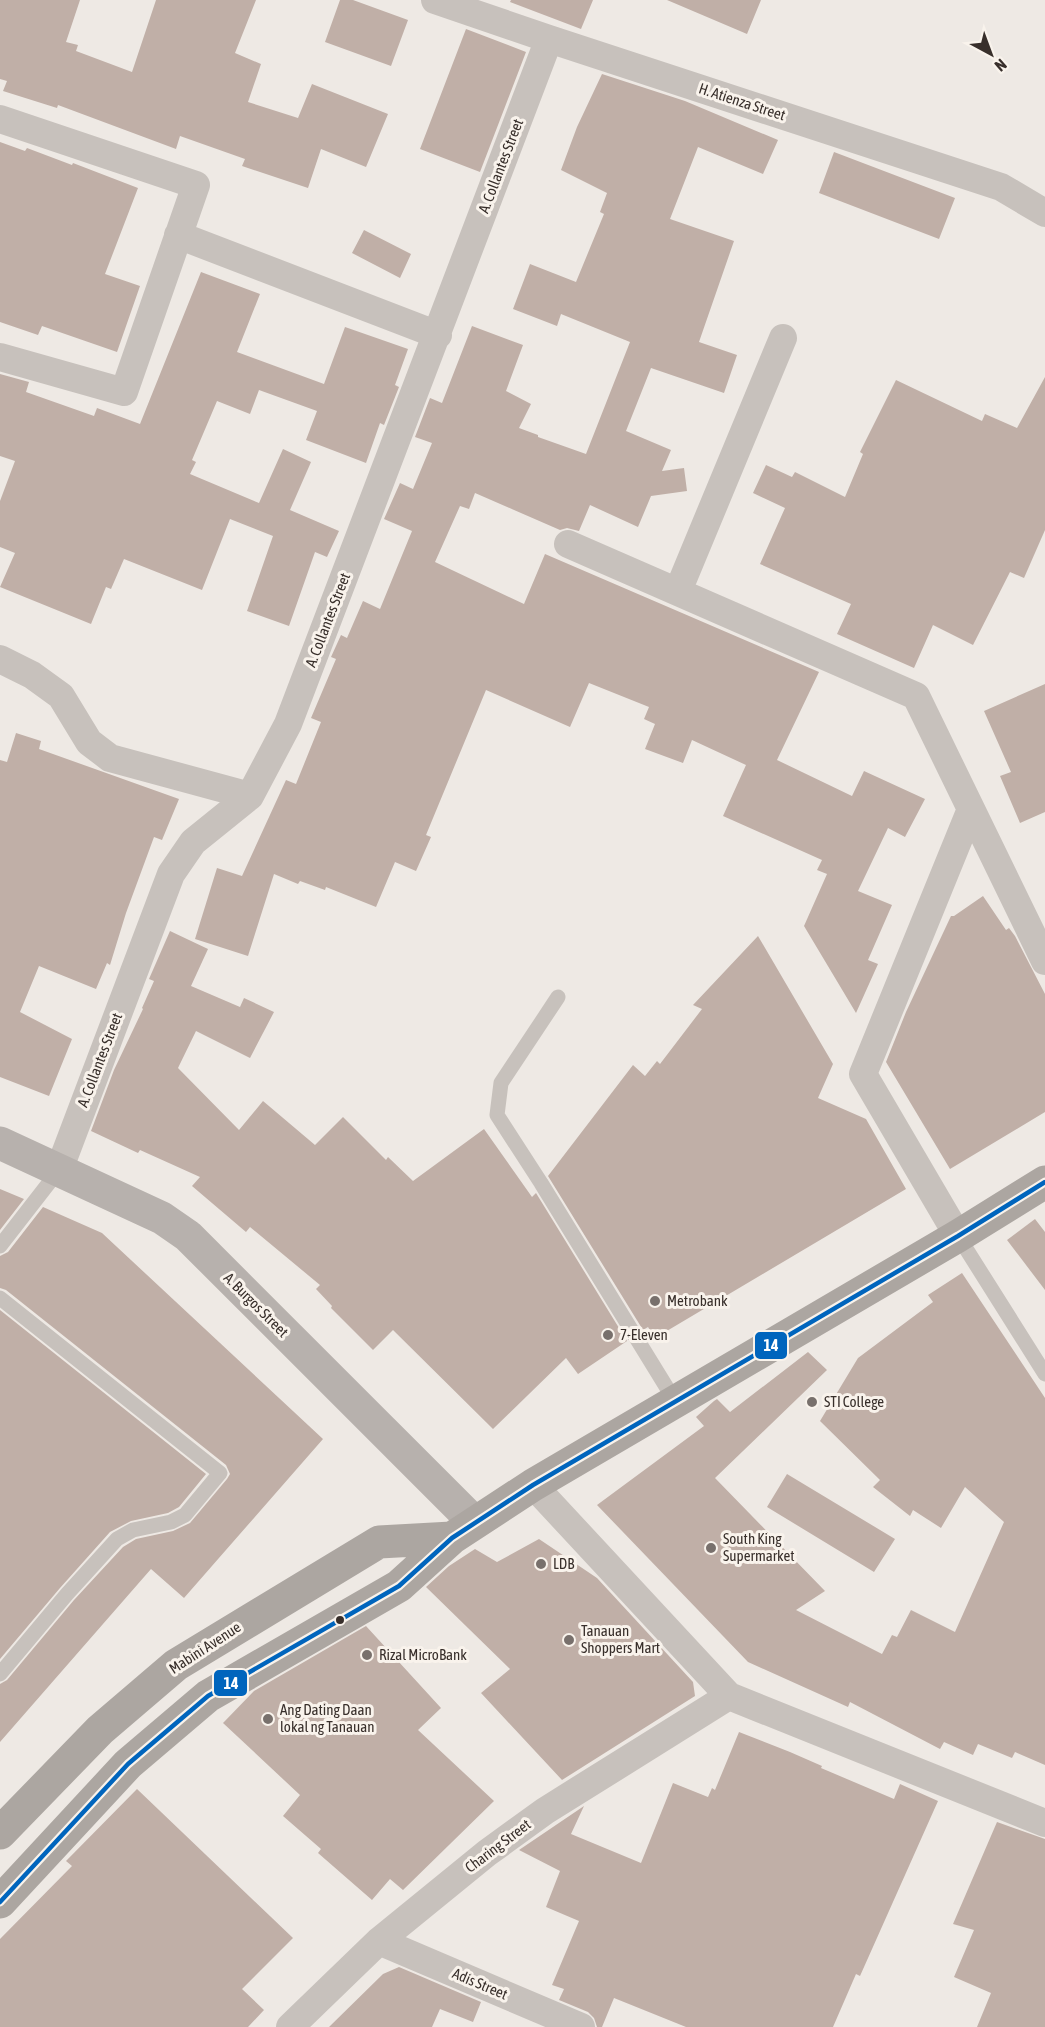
<svg xmlns="http://www.w3.org/2000/svg" width="1045" height="2027" viewBox="0 0 1045 2027" font-family="'Asap Condensed',sans-serif">
<style>
.building{fill:#c0afa7}
.lines{fill:none;stroke-linecap:round;stroke-linejoin:round}
.lane{stroke:#c7c1bc;stroke-width:15}
.street{stroke:#c7c1bc;stroke-width:28}
.secondary{stroke:#b7b1ad;stroke-width:33}
.primary{stroke:#aca6a1;stroke-width:33}
.bus-1-casing{stroke:#f9f3ec;stroke-width:9}
.bus-1{stroke:#0065bd;stroke-width:4.5}
.poi-dot{fill:#78706c;stroke:#f9f3ec;stroke-width:2}
.bus-dot{fill:#382f2b;stroke:#f9f3ec;stroke-width:2}
.labels{text-anchor:middle;stroke-width:6;stroke-linejoin:round;paint-order:stroke}
.street-label{font-size:15px;fill:#382f2b;stroke:#f9f3ec}
.poi-label{font-size:15px;fill:#382f2b;stroke:#f9f3ec;text-anchor:start}
.line-badge{stroke:#f9f3ec;stroke-width:2}
.badge-label{font-size:16px;text-anchor:middle;font-weight:bold;fill:#fff}
</style>
<rect width="100%" height="100%" fill="#eee9e4"/>
<path class="building" d="M0,0H80L66,42L78,45L76,51L132,72L156,0H256L235,53L261,64L248,102L298,118L312,84L388,114L366,167L321,149L308,188L242,166L245,159L180,136L176,149L58,105L57,108L3,91L7,81L0,79Z
M340,0H353L408,20L391,66L325,42Z
M511,0H593L581,29L510,2Z
M667,0H761L747,34Z
M466,29L526,52L480,172L420,149Z
M602,74L685,101L778,140L763,174L698,147L670,219L734,241L699,342L737,355L724,393L651,368L626,431L671,450L662,471L684,468L687,491L651,496L638,527L590,505L579,531L567,528L560,530L475,493L469,509L460,506L435,562L524,604L545,554L819,672L777,760L852,796L864,771L925,799L905,837L888,828L858,891L892,905L868,960L878,964L856,1013L804,926L827,874L817,870L822,860L723,816L746,765L692,740L683,763L645,749L655,724L644,719L649,707L589,683L570,727L486,690L426,835L431,837L416,871L395,862L376,907L326,887L325,890L300,881L298,884L274,874L248,956L195,939L217,868L242,876L286,780L296,784L321,722L311,718L336,659L331,657L341,635L347,638L363,601L380,609L412,531L384,519L400,483L413,489L432,443L415,437L430,398L442,403L472,326L523,345L506,391L531,404L519,428L538,435V437L586,454L630,342L561,314L557,326L513,309L530,264L576,282L604,214L600,212L607,193L561,170L577,127Z
M0,142L25,151L27,148L72,165L73,163L138,188L105,274L140,286L117,352L42,326L38,335L0,322Z
M834,152L955,198L939,239L819,193Z
M364,230L411,254L400,278L352,253Z
M201,272L260,294L237,352L324,384L345,327L408,349L395,385L399,387L384,425L380,423L366,463L306,440L317,411L259,390L250,414L217,401L192,460L196,462L190,474L259,503L283,449L311,462L290,510L339,531L327,557L315,552L289,626L247,611L273,536L230,519L202,590L124,559L111,589L106,587L91,624L0,587L15,553L0,547V501L15,461L0,456V374L29,382L26,392L94,416L97,408L140,424Z
M1045,377V530L1024,578L1010,572L973,645L933,625L914,668L837,634L851,604L760,564L785,508L753,493L766,465L792,477L795,472L845,497L863,454L860,452L896,380L982,421L985,414L1017,428Z
M1045,684V812L1020,823L1000,776L1011,772L984,711Z
M16,733L41,741L39,749L179,799L162,840L154,837L126,913L110,965L107,963L96,989L39,966L20,1012L72,1039L49,1096L0,1077V760L7,762Z
M983,896L1006,930L1009,928L1015,936L1045,994V1112L950,1169L886,1062L906,1012L951,916H954Z
M170,931L208,949L191,986L240,1007L244,998L274,1012L250,1058L196,1031L178,1068L239,1130L263,1101L315,1145L343,1117L386,1160L388,1157L413,1181L484,1129L532,1197L536,1193L627,1341L578,1374L566,1358L493,1429L393,1330L373,1350L331,1308L332,1306L316,1289L320,1285L250,1227L246,1232L192,1186L200,1177L140,1150L138,1153L91,1131L114,1070L143,1009L142,1008L154,981L149,979Z
M758,936L833,1064L818,1098L866,1119L906,1189L655,1338L648,1327L643,1330L548,1176L633,1065L645,1076L657,1061L660,1064L702,1009L693,1005Z
M0,1189L24,1199L0,1230Z
M43,1207L102,1233L323,1439L184,1598L151,1569L0,1742V1684L7,1680L74,1600L123,1547L136,1539L173,1531L190,1523L227,1479L230,1474L226,1465L6,1290L0,1288V1256L8,1252Z
M1035,1219L1045,1232V1290L1007,1240Z
M962,1273L1045,1398V1765L1015,1752L1012,1758L978,1744L973,1755L944,1742L940,1749L850,1702L848,1707L748,1662L597,1505L704,1426L696,1417L714,1401L717,1399L730,1412L808,1352L827,1370L715,1478L825,1591L796,1610L882,1654L892,1635L897,1637L911,1610L955,1632L1004,1522L965,1487L941,1528L913,1510L910,1516L873,1487L880,1480L820,1421L858,1358L933,1302L928,1295Z
M0,1310L206,1474L179,1507L168,1513L131,1521L110,1532L60,1588L0,1659Z
M787,1474L895,1539L874,1572L767,1507Z
M539,1539L597,1578L693,1682L695,1696L562,1780L481,1693L510,1669L426,1587L449,1566L475,1549L497,1562Z
M366,1626L441,1708L418,1730L494,1801L403,1890L390,1879L372,1900L318,1853L321,1849L283,1816L300,1795L223,1723L254,1691Z
M739,1732L790,1752L822,1766L821,1768L894,1799L900,1784L938,1801L860,1976L856,1974L833,2027H686L614,1998L602,2027H597L594,2018L588,2012L559,2000L564,1989L552,1985L579,1921L546,1907L560,1871L519,1850L584,1806L571,1834L641,1863L673,1783L708,1797L712,1788L715,1790Z
M137,1789L293,1938L242,1989L264,2010L248,2027H0V1939L72,1866L66,1861Z
M997,1822L1045,1839V2027H977L991,1993L954,1977L974,1930L953,1924Z
M399,1967L481,2002L473,2022L440,2009L432,2027H329L383,1974Z"/>
<g class="lines">
<path class="lane" d="M558,997L501,1083L497,1115L541,1183L675,1401
M958,1236L1045,1374
M0,1246L59,1170
M0,1298L220,1473L185,1515L171,1522L133,1530L117,1539L67,1594L0,1674"/>
<path class="street" d="M435,0L549,39L1001,187L1045,213
M0,119L196,185L124,392L0,357
M178,235L438,335
M568,544L916,696L1045,961
M678,591L783,338
M0,659L32,675L61,696L89,742L110,758L250,796
M59,1170L171,874L193,842L250,796L288,724L549,39
M958,1236L863,1074L971,809
M533,1485L729,1696L1045,1823
M379,1941L581,2027
M290,2027L379,1941L487,1853L545,1811L729,1696"/>
<path class="secondary" d="M0,1143L162,1218L188,1236L474,1522"/>
<path class="primary" d="M0,1833L100,1730L176,1665L379,1542L452,1538
M0,1902L128,1764L208,1696L399,1586L452,1538L533,1485L958,1236L1045,1182"/>
<defs>
<path id="bus-1" d="M0,1902L128,1764L208,1696L399,1586L452,1538L533,1485L958,1236L1045,1182"/>
</defs>
<use href="#bus-1" class="bus-1-casing"/>
<use href="#bus-1" class="bus-1"/>
</g>
<g class="poi-dot">
<circle cx="655" cy="1301" r="6"/>
<circle cx="608" cy="1335" r="6"/>
<circle cx="812" cy="1402" r="6"/>
<circle cx="711" cy="1548" r="6"/>
<circle cx="541" cy="1564" r="6"/>
<circle cx="569" cy="1640" r="6"/>
<circle cx="367" cy="1655" r="6"/>
<circle cx="268" cy="1719" r="6"/>
</g>
<circle class="bus-dot" cx="340" cy="1620" r="5"/>
<g class="labels">
<g class="street-label">
<text transform="translate(742 102) rotate(18)" y="5">H. Atienza Street</text>
<text transform="translate(501 166) rotate(-69)" y="5">A. Collantes Street</text>
<text transform="translate(328 620) rotate(-69)" y="5">A. Collantes Street</text>
<text transform="translate(100 1060) rotate(-69)" y="5">A. Collantes Street</text>
<text transform="translate(256 1305) rotate(45)" y="5">A. Burgos Street</text>
<text transform="translate(205 1648) rotate(-33)" y="5">Mabini Avenue</text>
<text transform="translate(498 1846) rotate(-37)" y="5">Charing Street</text>
<text transform="translate(480 1984) rotate(23)" y="5">Adis Street</text>
</g>
<g class="poi-label">
<text x="667" y="1306">Metrobank</text>
<text x="620" y="1340">7-Eleven</text>
<text x="824" y="1407">STI College</text>
<text x="723" y="1544">South King<tspan x="723" dy="17">Supermarket</tspan></text>
<text x="553" y="1569">LDB</text>
<text x="581" y="1636">Tanauan<tspan x="581" dy="17">Shoppers Mart</tspan></text>
<text x="379" y="1660">Rizal MicroBank</text>
<text x="280" y="1715">Ang Dating Daan<tspan x="280" dy="17">lokal ng Tanauan</tspan></text>
</g>
</g>
<g class="line-badge">
<rect x="754" y="1331" width="34" height="29" rx="6" fill="#0065bd"/>
<rect x="213" y="1669" width="35" height="28" rx="6" fill="#0065bd"/>
</g>
<g class="badge-label">
<text x="771" y="1351">14</text>
<text x="231" y="1689">14</text>
</g>
<g transform="translate(991 54) rotate(139)" stroke="#f9f3ec" stroke-width="4.5" paint-order="stroke">
<path d="M0-4.5L10 22L0 15L-10 22Z" fill="#382f2b"/>
<text y="-9" font-size="16" font-weight="bold" text-anchor="middle" fill="#382f2b">N</text>
</g>
</svg>
